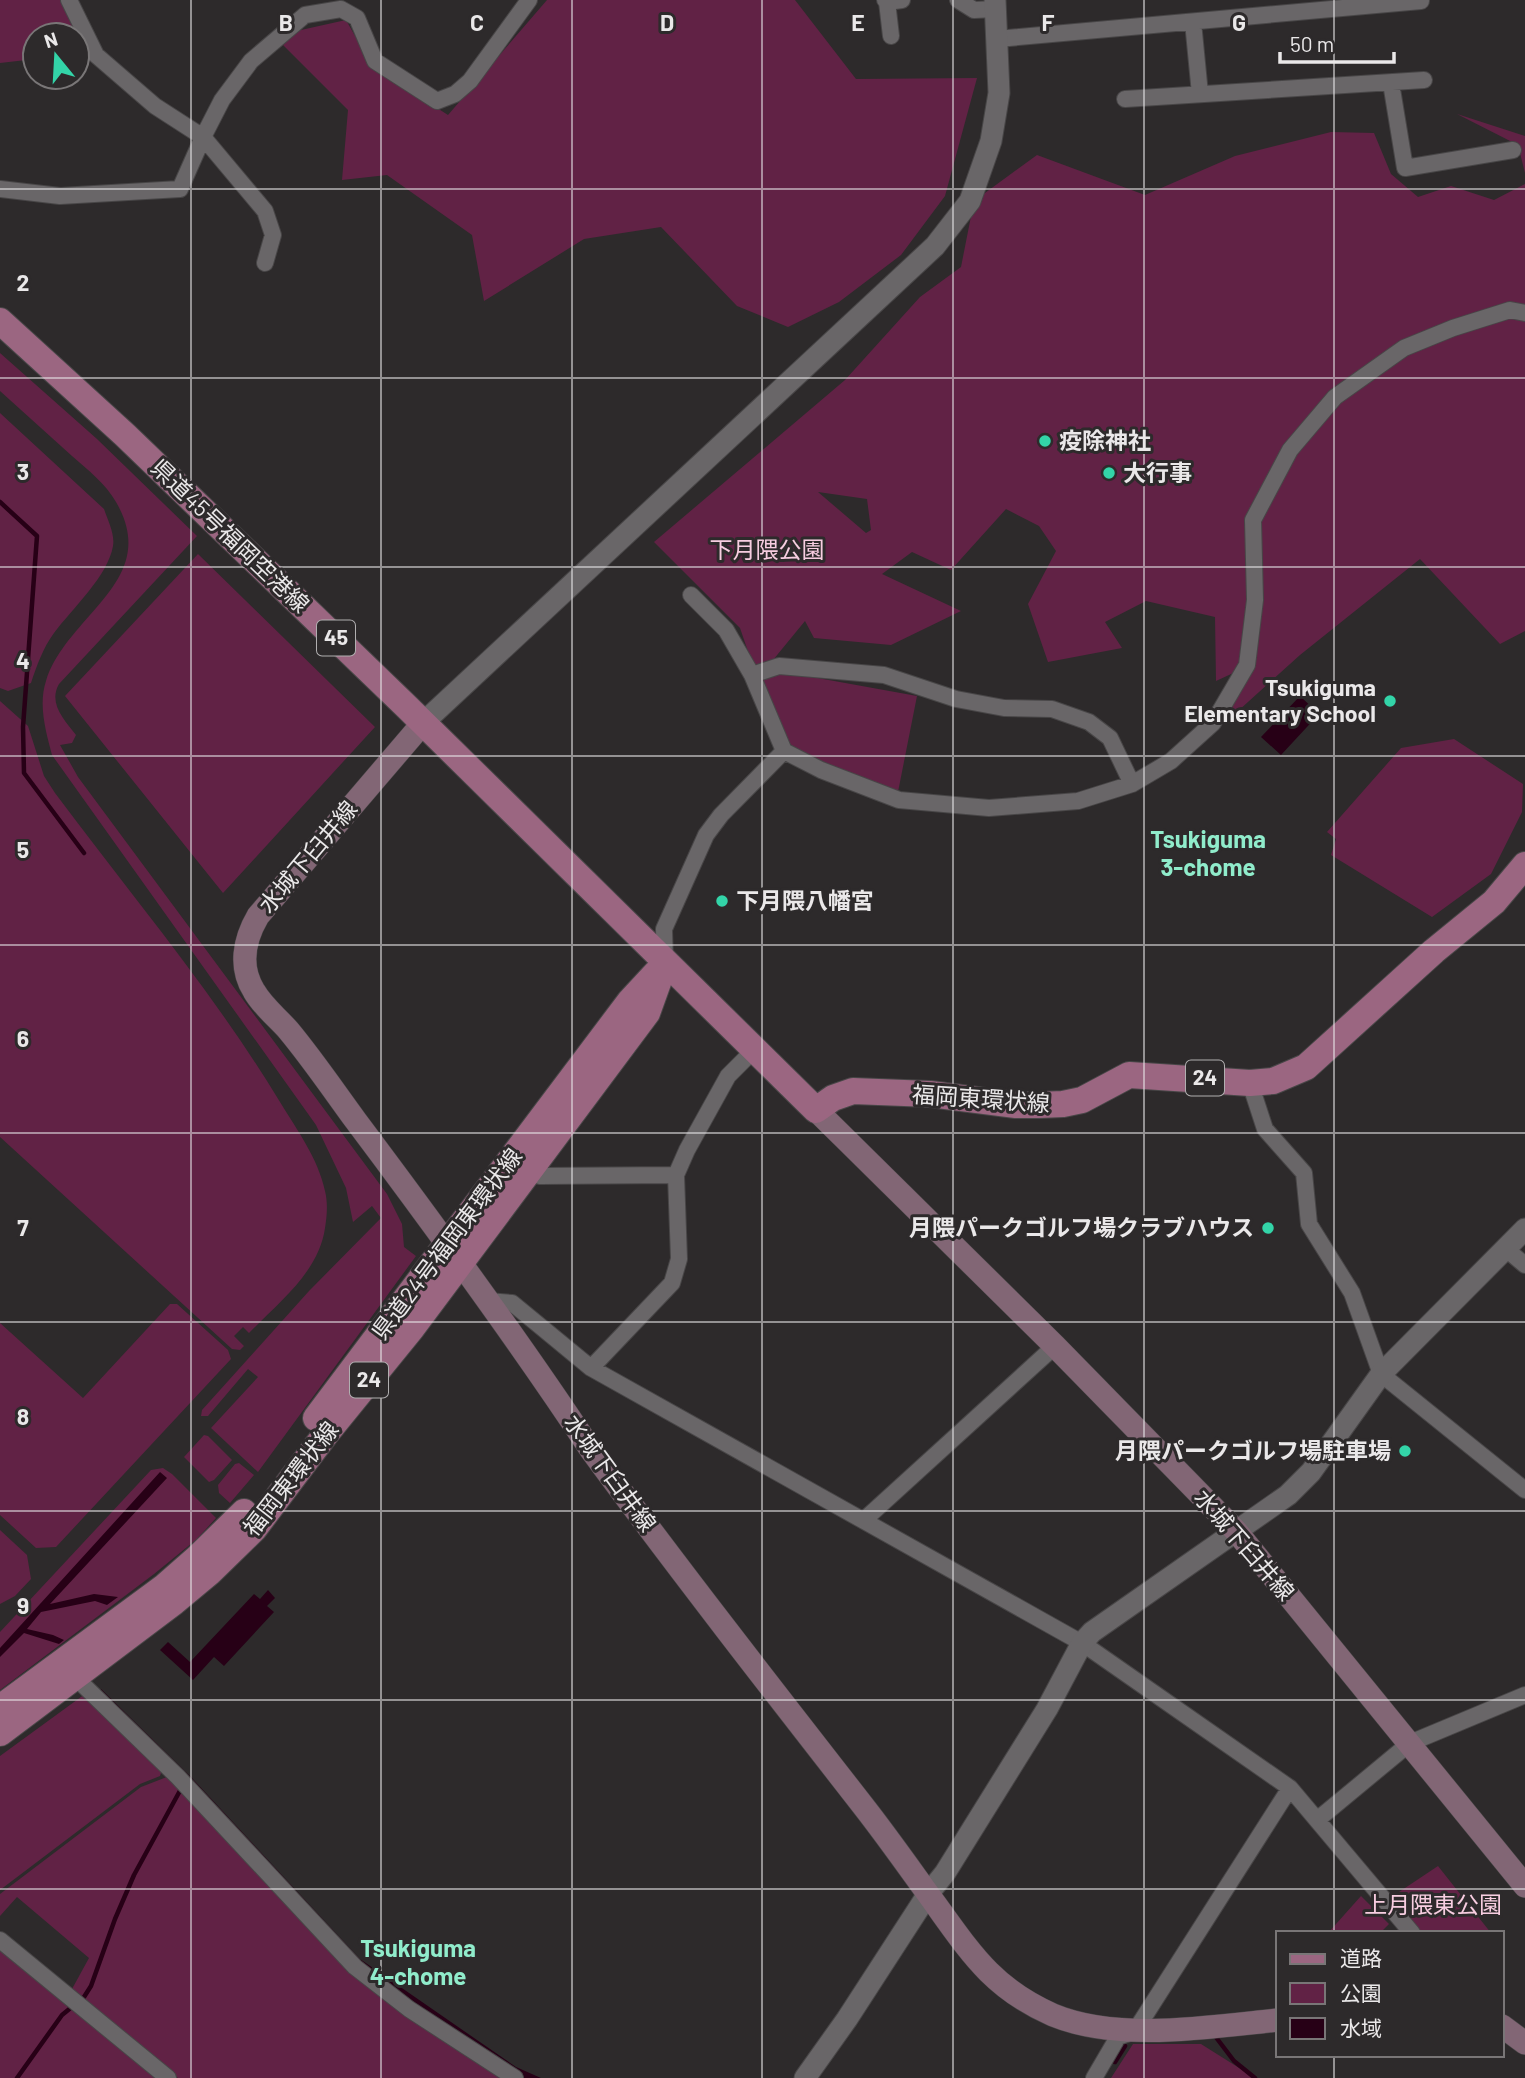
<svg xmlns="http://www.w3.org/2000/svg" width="1525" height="2078" viewBox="0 0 1525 2078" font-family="Barlow,'Noto Sans JP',sans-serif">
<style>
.green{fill:#612245;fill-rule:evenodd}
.water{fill:#270016}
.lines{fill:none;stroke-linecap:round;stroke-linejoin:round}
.stream{stroke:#270016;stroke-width:4.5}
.minor-casing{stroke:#484647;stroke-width:18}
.tertiary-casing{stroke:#484647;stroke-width:23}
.secondary-casing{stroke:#484647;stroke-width:24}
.primary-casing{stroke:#484647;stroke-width:28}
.minor{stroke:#696668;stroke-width:16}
.tertiary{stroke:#696668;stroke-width:21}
.secondary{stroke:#826675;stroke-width:23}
.primary{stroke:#9b6681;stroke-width:26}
.grid{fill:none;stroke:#eae8e9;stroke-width:2;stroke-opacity:0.55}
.poi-dot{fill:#33d4a8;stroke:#2d2a2b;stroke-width:2.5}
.labels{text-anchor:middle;stroke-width:6;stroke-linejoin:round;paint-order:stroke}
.shield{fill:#2d2a2b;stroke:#b1afb0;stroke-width:2}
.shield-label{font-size:21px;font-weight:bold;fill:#eae8e9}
.poi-label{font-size:23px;font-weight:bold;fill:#eae8e9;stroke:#2d2a2b;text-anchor:start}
.street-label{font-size:23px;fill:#eae8e9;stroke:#2d2a2b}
.park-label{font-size:23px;fill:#f7cde0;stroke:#2d2a2b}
.neighbourhood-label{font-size:24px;font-weight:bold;fill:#90eccb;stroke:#2d2a2b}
.grid-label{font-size:23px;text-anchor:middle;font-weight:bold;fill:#eae8e9;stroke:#2d2a2b;stroke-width:6;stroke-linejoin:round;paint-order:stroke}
</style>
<rect width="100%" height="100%" fill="#2d2a2b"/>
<path class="green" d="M0,0H67L75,28L74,35H35V59L0,63Z
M547,0H795L856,79L977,78L945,196L901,255L839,302L788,327L737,306L661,227L584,239L484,301L472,235L387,175L342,180L348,110L274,36L346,20L372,66L448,115Z
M1457,114L1525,136V173L1518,145Z
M1331,132L1374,133L1391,174L1418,197L1451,186L1494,200L1525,184V631L1500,644L1420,559L1300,655L1227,721L1242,669L1216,681L1215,617L1146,601L1105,622L1122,648L1048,662L1028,604L1056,551L1039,526L1006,509L951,570L912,552L882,574L961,611L891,645L814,638L805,621L773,660L753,666L740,628L654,542L845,380L920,297L961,267L974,201L1037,155L1145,195L1235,156ZM818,492L867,499L871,530L866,533Z
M0,353L97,439L197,536L59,684C48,703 64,720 76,735L72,743L60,745L78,777L387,1194L402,1224L404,1247L416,1256L258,1472L211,1428L258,1377L248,1369L208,1416H201L202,1410L309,1291L381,1218L372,1206L353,1222L346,1188L316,1125L52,755C46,732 38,705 46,681C67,614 162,581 116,502C106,484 87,469 72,456C48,434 24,413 0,391Z
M0,413L104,509C108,521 115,534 113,546C108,576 72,609 54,633C43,648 37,665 31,683L8,691L0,688Z
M198,554L375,727L223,893L65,696Z
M779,671L917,696L898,792L788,748L758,677Z
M0,701L28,726L44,776L55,793C131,895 214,993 280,1102C297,1130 318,1158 325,1191C328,1203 327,1216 325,1228C319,1272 278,1303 249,1333L243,1327L234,1336L244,1346L240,1350L232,1349L0,1137Z
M1454,739L1523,784L1522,812L1491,874L1432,917L1331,855L1336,839L1327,832L1401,748Z
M170,1304H177L228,1350L231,1359L56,1547L36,1548L0,1515V1323L83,1398Z
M204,1435L208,1436L232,1460L214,1480L209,1482L184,1457Z
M239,1463L254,1475L230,1503L219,1493L218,1485L235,1464Z
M163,1468L172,1474L216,1518L197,1539L154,1574L0,1690V1632L151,1470Z
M0,1530L27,1555L31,1579L15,1596L0,1604Z
M85,1694L163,1767L160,1776L140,1784L0,1890V1756Z
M172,1775L328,1946L507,2078H178L82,2000V1997L72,1989L89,1958L17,1897L0,1916V1894L141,1787Z
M1438,1866L1491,1933H1421L1390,1898Z
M1361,1896L1389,1924L1380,1933H1328Z
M0,1950L159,2078H0Z
M1133,2044H1201L1255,2078H1111Z"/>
<path class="water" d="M1300,696L1319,714L1281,755L1261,737Z
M160,1472L167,1478L50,1604L94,1594L118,1597L107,1605L95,1601L41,1612L27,1629L53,1635L64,1640L59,1644L24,1633L0,1657V1648Z
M268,1590L275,1598L267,1606L274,1612L224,1666L214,1657L193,1680L160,1650L168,1642L190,1662L254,1594L260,1599Z
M101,1689L190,1776L360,1959L516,2067L541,2078H524L512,2073L357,1964L98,1692Z"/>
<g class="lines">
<path class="stream" d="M0,502L37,536L23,727L24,773L84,853
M1215,2036L1234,2061L1255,2078
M1115,2062L1125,2046
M17,2078L62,2015L84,1997L91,1986L115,1919L134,1875L182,1787"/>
<defs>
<path id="minor" d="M69,0L96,55L155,106L203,137L265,211L273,235L265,263
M885,0L887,2L902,0
M958,0L974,10L995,9
M887,2L891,36
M1193,22L1200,94
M997,39L1421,1
M1391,83L1405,168L1513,150
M1125,99L1424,80
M0,189L60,196L180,189L203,137L222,100L251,61L305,15L341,9L357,18L375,61L437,101L455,94L470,81L529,0
M691,595L726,630L752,675L784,751
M752,675L779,666L884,675L956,699L1004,708L1052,709L1089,722L1110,738L1132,784
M665,963L664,929L706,835L721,815L784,751L821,770L899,800L989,808L1078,801L1132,784L1171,761L1213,723L1247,665L1255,600L1253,520L1290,450L1335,397L1404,348L1453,328L1510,310L1525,313
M1250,1083L1265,1129L1304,1173L1309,1224L1352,1293L1381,1374L1525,1490
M527,1173L540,1176L676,1175
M1506,1249L1525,1265
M487,1301L512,1303L591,1368L1082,1643L1290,1788L1412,1933
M591,1368L672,1283L679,1259L676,1175L687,1150L728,1076L754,1050
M864,1520L1055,1346
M76,1678L178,1777L355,1967L409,2009L515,2078
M1317,1820L1410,1743L1525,1695
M0,1940L168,2078
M1094,2078L1118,2037L1135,2031L1290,1788"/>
<path id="tertiary" d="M423,723L935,246L970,201L991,141L999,93L995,0
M805,2078L847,2019L928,1894L945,1873L1047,1709L1082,1643L1092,1632L1288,1495L1311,1472L1381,1374L1525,1229"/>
<path id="secondary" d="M423,723L258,916C244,940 239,967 254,991C263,1007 278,1018 289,1031C313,1060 334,1091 356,1121C437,1229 517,1338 591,1450C680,1571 772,1689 864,1807C889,1839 912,1872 936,1905C972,1955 994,1989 1053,2015C1118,2042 1210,2027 1278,2020
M816,1110L1055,1346L1236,1531L1525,1886
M1502,2026L1525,2043"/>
<path id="primary" d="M0,321L125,435L407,707L816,1110L833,1098L853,1091L930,1094L1016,1105H1039L1063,1104L1082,1100L1129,1075L1250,1083L1273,1081L1306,1067L1434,951L1494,902L1525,865
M316,1418L630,1001L656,973
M0,1708L164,1587L197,1558L244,1512
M0,1733L174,1602L210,1572L254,1529L325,1435L412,1328L647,1013L665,963"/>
</defs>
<use href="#minor" class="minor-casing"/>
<use href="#tertiary" class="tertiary-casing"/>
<use href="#secondary" class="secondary-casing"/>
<use href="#primary" class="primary-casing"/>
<use href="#minor" class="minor"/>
<use href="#tertiary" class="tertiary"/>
<use href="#secondary" class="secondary"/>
<use href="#primary" class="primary"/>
</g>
<path class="grid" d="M191,0V2078M381,0V2078M572,0V2078M762,0V2078M953,0V2078M1144,0V2078M1334,0V1933M0,189H1525M0,378H1525M0,567H1525M0,756H1525M0,945H1525M0,1133H1525M0,1322H1525M0,1511H1525M0,1700H1525M0,1889H1525M1334,2055V2078"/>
<g class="poi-dot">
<circle cx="1045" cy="441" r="7"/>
<circle cx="1109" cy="473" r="7"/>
<circle cx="1390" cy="701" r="7"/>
<circle cx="722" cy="901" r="7"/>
<circle cx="1268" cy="1228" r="7"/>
<circle cx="1405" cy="1451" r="7"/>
</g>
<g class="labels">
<g class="shield">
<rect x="317" y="620.5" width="38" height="35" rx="5"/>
<rect x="1186" y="1060.5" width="38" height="35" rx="5"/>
<rect x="350" y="1362.5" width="38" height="35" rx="5"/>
</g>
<g class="shield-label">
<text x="336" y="645">45</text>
<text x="1205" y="1085">24</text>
<text x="369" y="1387">24</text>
</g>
<g class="poi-label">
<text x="1059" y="449">疫除神社</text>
<text x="1123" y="481">大行事</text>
<text x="1376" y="696" text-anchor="end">Tsukiguma<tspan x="1376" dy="26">Elementary School</tspan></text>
<text x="736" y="909">下月隈八幡宮</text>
<text x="1254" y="1236" text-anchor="end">月隈パークゴルフ場クラブハウス</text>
<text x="1391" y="1459" text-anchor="end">月隈パークゴルフ場駐車場</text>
</g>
<g class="street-label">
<text transform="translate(230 536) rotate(44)" y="8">県道45号福岡空港線</text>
<text transform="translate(308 857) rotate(-50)" y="8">水城下臼井線</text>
<text transform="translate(981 1099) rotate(4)" y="8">福岡東環状線</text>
<text transform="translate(447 1244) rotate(-53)" y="8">県道24号福岡東環状線</text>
<text transform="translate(610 1473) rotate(54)" y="8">水城下臼井線</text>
<text transform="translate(291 1479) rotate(-52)" y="8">福岡東環状線</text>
<text transform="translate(1244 1545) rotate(49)" y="8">水城下臼井線</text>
</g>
<g class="park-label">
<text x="767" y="558">下月隈公園</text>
<text x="1433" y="1913">上月隈東公園</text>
</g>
<g class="neighbourhood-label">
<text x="1208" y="848">Tsukiguma<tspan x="1208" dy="28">3-chome</tspan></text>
<text x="418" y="1957">Tsukiguma<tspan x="418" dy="28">4-chome</tspan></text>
</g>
</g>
<g class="grid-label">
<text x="286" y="31">B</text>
<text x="477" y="31">C</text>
<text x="667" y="31">D</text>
<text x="858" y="31">E</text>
<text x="1048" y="31">F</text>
<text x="1239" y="31">G</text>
<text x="23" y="291">2</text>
<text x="23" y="480">3</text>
<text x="23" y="669">4</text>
<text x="23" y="858">5</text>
<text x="23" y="1047">6</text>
<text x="23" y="1236">7</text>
<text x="23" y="1425">8</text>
<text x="23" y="1614">9</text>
</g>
<rect x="1276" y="1931" width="228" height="126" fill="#2d2a2b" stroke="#797677" stroke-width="2"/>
<rect x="1290" y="1954" width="35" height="10" fill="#9b6681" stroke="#797677" stroke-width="2"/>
<text x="1340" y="1966" font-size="21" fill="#eae8e9">道路</text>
<rect x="1290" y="1983" width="35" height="21" fill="#612245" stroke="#797677" stroke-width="2"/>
<text x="1340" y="2001" font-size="21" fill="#eae8e9">公園</text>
<rect x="1290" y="2018" width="35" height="21" fill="#270016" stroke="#797677" stroke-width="2"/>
<text x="1340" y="2036" font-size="21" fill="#eae8e9">水域</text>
<g transform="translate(56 56) rotate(342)"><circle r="33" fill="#2d2a2b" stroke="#797677" stroke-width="2"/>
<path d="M0-5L12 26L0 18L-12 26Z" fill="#33d4a8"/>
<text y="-10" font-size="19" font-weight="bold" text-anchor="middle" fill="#eae8e9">N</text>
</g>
<path d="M1280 52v10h114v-10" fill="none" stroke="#eae8e9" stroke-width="3.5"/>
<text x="1290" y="52" font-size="21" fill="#eae8e9" stroke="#2d2a2b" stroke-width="5" paint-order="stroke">50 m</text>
</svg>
